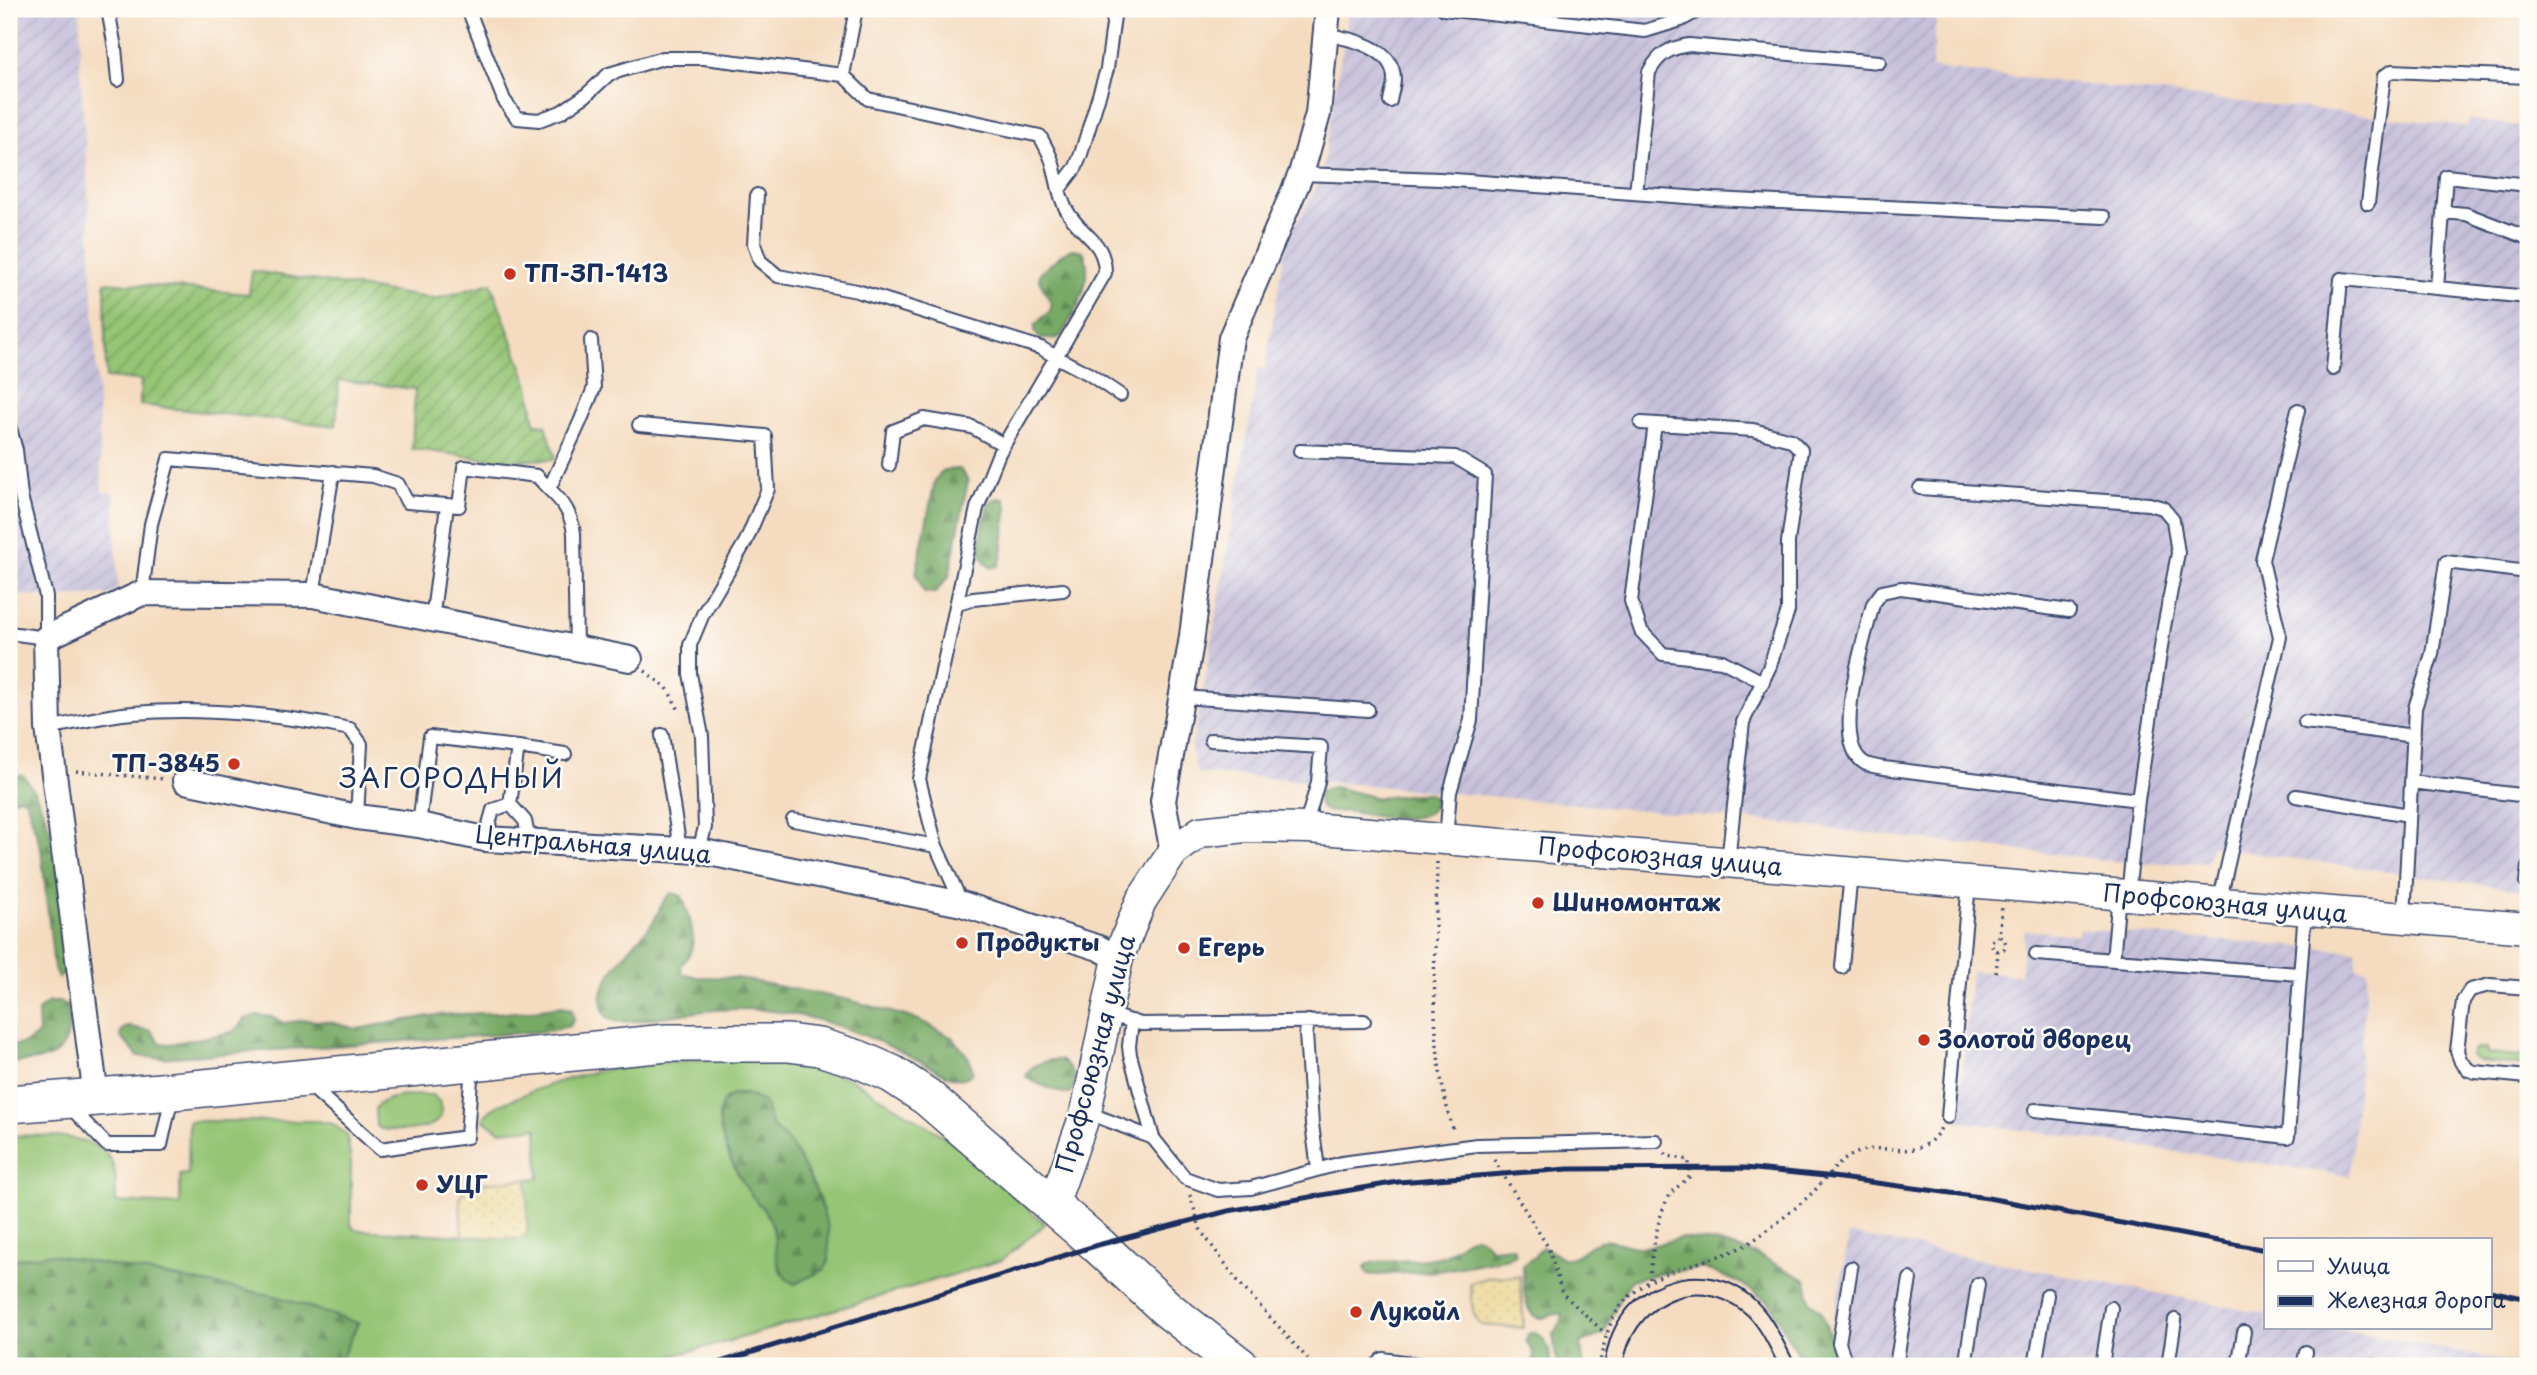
<svg xmlns="http://www.w3.org/2000/svg" width="2537" height="1375" viewBox="0 0 2537 1375" font-family="'Playpen Sans',sans-serif">
<style>
.industrial{fill:url(#industrial-furrows)}
.grass{fill:#95c574;stroke:#587a69;stroke-width:2}
.forest{fill:url(#forest-firs);stroke:#4a6c62;stroke-width:2}
.sand{fill:url(#sand-dots);stroke:#84847e;stroke-width:2}
.garden{fill:url(#garden-furrows);stroke:#587a69;stroke-width:2}
.lines{fill:none;stroke-linecap:round;stroke-linejoin:round}
.service-casing{stroke:#3c496d;stroke-width:16}
.minor-casing{stroke:#3c496d;stroke-width:28}
.tertiary-casing{stroke:#3c496d;stroke-width:33}
.primary-casing{stroke:#3c496d;stroke-width:40}
.path{stroke:#3c496d;stroke-width:3.5;stroke-dasharray:2 5;stroke-linecap:butt}
.service{stroke:#fff;stroke-width:12}
.minor{stroke:#fff;stroke-width:24}
.tertiary{stroke:#fff;stroke-width:30}
.primary{stroke:#fff;stroke-width:37}
.tram{stroke:#1b2f5e;stroke-width:2}
.rail{stroke:#1b2f5e;stroke-width:5}
.poi-dot{fill:#c8321e;stroke:#fdfcf7;stroke-width:2.5}
.labels{text-anchor:middle;stroke-width:5;stroke-linejoin:round;paint-order:stroke}
.poi-label{font-size:24px;font-weight:bold;fill:#1b2f5e;stroke:#fdfcf7;text-anchor:start}
.street-label{font-size:24px;fill:#1b2f5e;stroke:#fdfcf7}
.quarter-label{font-size:28px;letter-spacing:2px;fill:#1b2f5e;stroke:#fdfcf7}
</style>
<defs>
<pattern id="industrial-furrows" width="10" height="10" patternUnits="userSpaceOnUse" patternTransform="scale(1.75)"><rect width="10" height="10" fill="#c6c0da"/><path d="M-1 1l2-2M0 10L10 0M9 11l2-2" fill="none" stroke="#aaa5be"/></pattern>
<pattern id="forest-firs" width="22" height="20" patternUnits="userSpaceOnUse" patternTransform="scale(1.75)"><rect width="22" height="20" fill="#78aa66"/><path d="M5 1l3.5 6h-7zM16 11l3.5 6h-7z" fill="#628b57"/></pattern>
<pattern id="sand-dots" width="8" height="8" patternUnits="userSpaceOnUse" patternTransform="scale(1.75)"><rect width="8" height="8" fill="#eeda9e"/><path d="M2 2h.1M6 6h.1" fill="none" stroke="#ccbb8a" stroke-width="1.8" stroke-linecap="round"/></pattern>
<pattern id="garden-furrows" width="10" height="10" patternUnits="userSpaceOnUse" patternTransform="scale(1.75)"><rect width="10" height="10" fill="#95c574"/><path d="M-1 1l2-2M0 10L10 0M9 11l2-2" fill="none" stroke="#79a062"/></pattern>
</defs>
<rect width="100%" height="100%" fill="#fdfcf7"/>
<filter id="ink" filterUnits="userSpaceOnUse"><feTurbulence type="fractalNoise" baseFrequency=".0143" numOctaves="2"/><feDisplacementMap in="SourceGraphic" scale="14" xChannelSelector="R" yChannelSelector="G"/><feConvolveMatrix kernelMatrix="1 2 1 2 8 2 1 2 1" color-interpolation-filters="sRGB"/></filter>
<filter id="wash" filterUnits="userSpaceOnUse"><feTurbulence type="fractalNoise" baseFrequency=".00686" numOctaves="4" result="noise"/><feDisplacementMap in="SourceGraphic" scale="28" xChannelSelector="R" yChannelSelector="G"/><feGaussianBlur stdDeviation="1.57" result="paint"/><feColorMatrix in="noise" values="0 0 0 0 0 0 0 0 0 0 0 0 0 0 0 0 0 1.4 0 .05"/><feComposite in="paint" operator="in"/></filter>
<g filter="url(#wash)">
<rect width="100%" height="100%" fill="#f5dcc0"/>
<path class="industrial" d="M9,9H80V69L87,166L102,492L114,493L118,594L63,597L9,595Z
M1349,9H1937L1932,68L2467,126L2469,120L2528,127V891L2260,854L2212,846L2207,862L2140,864L1752,820L1331,782L1197,773L1191,747L1202,698L1258,369H1265L1286,241L1317,187L1323,166Z
M2079,929L2357,951L2356,968L2368,970L2350,1176L1958,1121L1971,971L2020,975L2025,930L2078,935Z
M1849,1234L2266,1314V1328H2336L2528,1366H1826Z"/>
<path class="grass" d="M2486,1048L2487,1053L2528,1057V1066L2479,1061L2471,1056L2474,1050Z
M750,1058L799,1064L851,1079L963,1148L1045,1224L1002,1260L730,1341L631,1366H9V1136C38,1135 104,1131 114,1168C117,1178 115,1192 116,1202L180,1205V1175L188,1174L189,1121H317L333,1124L347,1135L351,1163V1224L355,1230L524,1239L527,1231V1179L539,1178L537,1128L500,1131L483,1120C488,1107 505,1103 518,1097C595,1063 667,1060 750,1058Z
M416,1095H432L439,1101C440,1105 441,1108 441,1112C440,1133 396,1131 381,1129L376,1125L375,1108C386,1096 401,1097 416,1095Z"/>
<path class="forest" d="M1073,249L1083,251C1096,277 1075,313 1061,336L1054,339L1039,338L1035,332V325L1050,311L1052,305L1039,280L1040,273L1065,252Z
M960,469L968,481L949,576L935,593L924,592L916,574L935,480L944,470Z
M1000,498L1005,500L1007,506L1002,556L998,566L991,568C971,553 984,526 988,505L992,500Z
M9,774L24,776C64,830 61,907 68,972L58,978L54,968L41,848L26,800L20,797L9,801Z
M1333,787L1379,798L1427,793L1434,797C1442,830 1367,815 1350,812C1341,810 1327,816 1320,806C1316,801 1319,796 1320,791Z
M672,893L682,896C690,919 702,947 681,965L682,973L697,977L737,978L849,1000L919,1020L953,1038L969,1058L973,1072C966,1081 958,1079 948,1076C884,1041 814,1009 740,1009C703,1009 665,1017 628,1022C618,1022 609,1022 604,1012C590,984 635,945 651,925C659,915 660,901 672,893Z
M49,1002H61L67,1006C76,1057 51,1060 9,1063V1046C21,1045 32,1042 39,1033L38,1011Z
M562,1006L572,1009L574,1020L569,1026L549,1031L159,1058L138,1056L121,1037V1031L125,1028L131,1027L151,1031L160,1043L169,1044L233,1032L245,1019L257,1015L272,1017L284,1023L306,1020L330,1022L357,1029L436,1015L520,1012Z
M1060,1060C1073,1067 1081,1083 1068,1094C1062,1094 1032,1082 1026,1077C1028,1065 1048,1059 1060,1060Z
M736,1094H746L764,1102L772,1126L789,1142L804,1167L818,1195L828,1228L829,1262L824,1270L795,1284C770,1274 779,1243 771,1222C767,1211 756,1202 749,1192C736,1173 697,1103 736,1094Z
M1476,1237L1481,1238L1492,1249L1513,1247L1516,1254L1509,1258L1439,1271L1376,1275L1367,1274L1365,1269L1366,1265L1374,1262C1395,1260 1421,1262 1442,1256C1456,1252 1459,1239 1476,1237Z
M1682,1238L1716,1242L1756,1254L1806,1280L1810,1301L1821,1311L1840,1366H1804L1769,1302L1740,1283L1703,1268L1658,1274L1631,1280L1619,1300L1604,1334L1582,1342L1581,1347L1584,1366H1557L1553,1334L1561,1322L1562,1314C1554,1312 1548,1318 1540,1318C1522,1316 1524,1280 1523,1266L1535,1256L1542,1247C1551,1248 1556,1259 1566,1258C1580,1258 1587,1244 1600,1241C1614,1238 1625,1247 1638,1247C1653,1248 1667,1240 1682,1238Z
M49,1254L276,1296L358,1323L340,1362L300,1366H9V1260Z
M1533,1332C1548,1338 1551,1351 1550,1366H1533V1352L1526,1341L1528,1334Z"/>
<path class="sand" d="M527,1179V1231L524,1239L462,1236L460,1198L466,1184Z
M1520,1276L1524,1328L1481,1325C1470,1315 1472,1297 1470,1283L1490,1277Z"/>
<path class="garden" d="M252,271L436,299L491,283L529,386L535,424L546,425L556,459L502,461L412,449L415,389L339,380L336,426L140,405L141,380L106,378L105,282L249,294Z"/>
</g>
<g filter="url(#ink)">
<g class="lines">
<defs>
<path id="service" d="M108,9L115,48L118,80
M468,9L504,100L517,118L539,120L561,112L585,96L609,74L663,58H704L843,75L868,99L1040,136C1044,144 1049,152 1052,161C1057,176 1058,195 1066,209C1080,236 1105,239 1105,273L1056,357L1089,374L1120,395
M1444,9L1645,31L1681,20L1701,9
M1326,35C1350,38 1394,48 1394,79C1394,86 1391,94 1390,101
M843,75L856,9
M1301,174L1440,179L1714,199L2104,217
M2528,185L2446,176L2437,288L2528,297
M1060,188L1076,167L1081,154L1107,69L1115,9
M1636,193L1649,72C1659,54 1669,48 1689,45L1879,62
M757,195L754,244L760,261L778,276L857,291L1041,348L1056,357L999,453L977,508L919,779L936,846L962,904
M2368,203L2384,76L2392,71L2528,77
M2443,212L2466,214L2528,238
M2333,369L2341,279L2437,288
M1641,423L1753,430L1791,440L1801,450L1788,542V611L1769,668L1743,722L1728,862
M1655,424L1631,601L1641,631L1663,654L1722,661L1763,682
M9,425L16,450
M639,425L765,436L768,489L746,541L703,614L690,645V674L702,736L705,827L699,851
M9,450H16L21,496L46,596V638L9,633
M1300,451L1455,457L1485,475L1471,720L1450,792L1446,839
M889,465L893,431L924,419L972,427L1004,445
M1920,488L2149,504L2163,508L2173,520L2178,553L2164,627L2138,800L2128,895
M142,593L151,524L169,459L373,476L398,484L407,502L459,506L464,467L537,476L549,489
M313,595L333,472
M957,604L973,599L1063,590
M2069,611L1901,588L1882,592L1873,604C1865,637 1831,739 1863,762C1868,766 1878,767 1884,768L2138,800
M432,620L447,506
M576,649L574,533C571,513 564,503 549,489L580,422L594,388L591,340
M1182,697L1368,710
M2305,722L2414,736
M48,728C76,723 105,715 133,713C202,707 282,715 350,729L361,744L357,817
M662,735L680,849
M1211,740L1321,747L1318,782L1305,828
M518,747L565,754
M2411,782L2528,796
M2296,796L2409,815
M510,804L525,821L529,841
M793,820L936,846
M419,825L430,737L518,747L510,804L493,810L485,839
M2526,882L2528,867
M2219,903L2280,637L2262,560L2298,410
M2404,918L2415,708L2432,654L2446,562L2528,572
M2036,954L2299,974
M2113,960L2119,895
M1842,967L1851,873
M2528,988L2490,985L2470,990L2463,1001L2457,1051L2461,1062L2469,1070L2475,1072L2528,1077
M1106,1014L1141,1024L1364,1021
M1132,1021L1129,1046L1130,1055L1153,1138
M1308,1021L1306,1034L1312,1124L1318,1169
M308,1084L380,1149L467,1137L472,1064
M68,1105L107,1145H161L172,1096
M2035,1110L2288,1137L2305,910
M1086,1112L1153,1138L1185,1178L1218,1190L1251,1188L1342,1163L1477,1145L1656,1141
M1948,1117L1969,883
M1851,1268L1839,1343L1844,1358L1854,1366
M1376,1366L1383,1359L1431,1366
M1896,1366L1910,1279
M1965,1366L1978,1284
M2035,1366L2047,1295
M2102,1366L2111,1308
M2168,1366L2175,1320
M2238,1366L2244,1332
M2303,1366L2306,1352
M2373,1366H2374"/>
<path id="minor" d="M185,781L357,817L419,825L485,839L699,851L962,904L1099,948L1118,958
M1173,852L1163,801L1191,643L1231,338L1301,174L1318,114L1328,9
M96,1097L48,728L46,638L142,593L313,595L630,659"/>
<path id="tertiary" d="M1053,1205L1086,1112L1118,958L1141,901L1173,852L1200,832L1245,827L1309,828L2528,928"/>
<path id="primary" d="M9,1104L173,1091L667,1043H788L819,1047L858,1059L892,1074L927,1097L1098,1245L1167,1309L1240,1366"/>
</defs>
<use href="#service" class="service-casing"/>
<use href="#minor" class="minor-casing"/>
<use href="#tertiary" class="tertiary-casing"/>
<use href="#primary" class="primary-casing"/>
<path class="path" d="M645,671L667,688L680,712
M76,771L163,779
M1437,862C1436,950 1426,1047 1454,1132
M1998,951L1993,949L1991,943L1994,938L1999,936L2002,908
M1996,973L1998,951L2004,949L2006,944L2004,939L1999,936
M1494,1160L1548,1247L1562,1293L1606,1334
M1190,1195L1201,1231L1241,1285L1314,1366
M1650,1279C1651,1257 1658,1209 1672,1192C1677,1187 1684,1182 1689,1177V1160L1668,1156L1665,1153
M1293,1362L1302,1366
M1599,1366C1604,1344 1608,1320 1624,1302C1657,1266 1703,1266 1744,1246C1758,1239 1804,1202 1815,1190C1828,1175 1840,1159 1859,1152C1890,1141 1919,1165 1941,1128"/>
<use href="#service" class="service"/>
<use href="#minor" class="minor"/>
<use href="#tertiary" class="tertiary"/>
<use href="#primary" class="primary"/>
<path class="tram" d="M1604,1366C1607,1348 1611,1331 1622,1316C1650,1275 1710,1263 1749,1295C1772,1313 1783,1342 1796,1366
M1623,1366C1631,1307 1693,1271 1744,1312C1760,1325 1769,1347 1779,1366"/>
<path class="rail" d="M2490,1291L2528,1299
M708,1366L1098,1245L1228,1211L1398,1182L1503,1174L1568,1169L1745,1168L1825,1176L1988,1198L2266,1250"/>
</g>
</g>
<g class="poi-dot">
<circle cx="510" cy="274" r="7"/>
<circle cx="234" cy="764" r="7"/>
<circle cx="1538" cy="903" r="7"/>
<circle cx="962" cy="943" r="7"/>
<circle cx="1184" cy="948" r="7"/>
<circle cx="1924" cy="1040" r="7"/>
<circle cx="422" cy="1185" r="7"/>
<circle cx="1356" cy="1312" r="7"/>
</g>
<g class="labels">
<g class="poi-label">
<text x="524" y="282">ТП-ЗП-1413</text>
<text x="220" y="772" text-anchor="end">ТП-3845</text>
<text x="1552" y="911">Шиномонтаж</text>
<text x="976" y="951">Продукты</text>
<text x="1198" y="956">Егерь</text>
<text x="1938" y="1048">Золотой дворец</text>
<text x="436" y="1193">УЦГ</text>
<text x="1370" y="1320">Лукойл</text>
</g>
<g class="street-label">
<text transform="translate(593 845) rotate(5)" y="8">Центральная улица</text>
<text transform="translate(1660 857) rotate(5)" y="8">Профсоюзная улица</text>
<text transform="translate(2225 904) rotate(5)" y="8">Профсоюзная улица</text>
<text transform="translate(1096 1054) rotate(-75)" y="8">Профсоюзная улица</text>
</g>
<g class="quarter-label">
<text x="452" y="788">ЗАГОРОДНЫЙ</text>
</g>
</g>
<rect width="2537" height="1375" fill="none" stroke="#fdfcf7" stroke-width="35"/>
<rect x="2264" y="1238" width="228" height="91" fill="#fdfcf7" stroke="#a3aaba" stroke-width="2"/>
<rect x="2278" y="1261" width="35" height="10" fill="#ffffff" stroke="#a3aaba" stroke-width="2"/>
<text x="2327" y="1274" font-size="21" fill="#1b2f5e">Улица</text>
<rect x="2278" y="1296" width="35" height="10" fill="#1b2f5e" stroke="#a3aaba" stroke-width="2"/>
<text x="2327" y="1308" font-size="21" fill="#1b2f5e">Железная дорога</text>
</svg>
